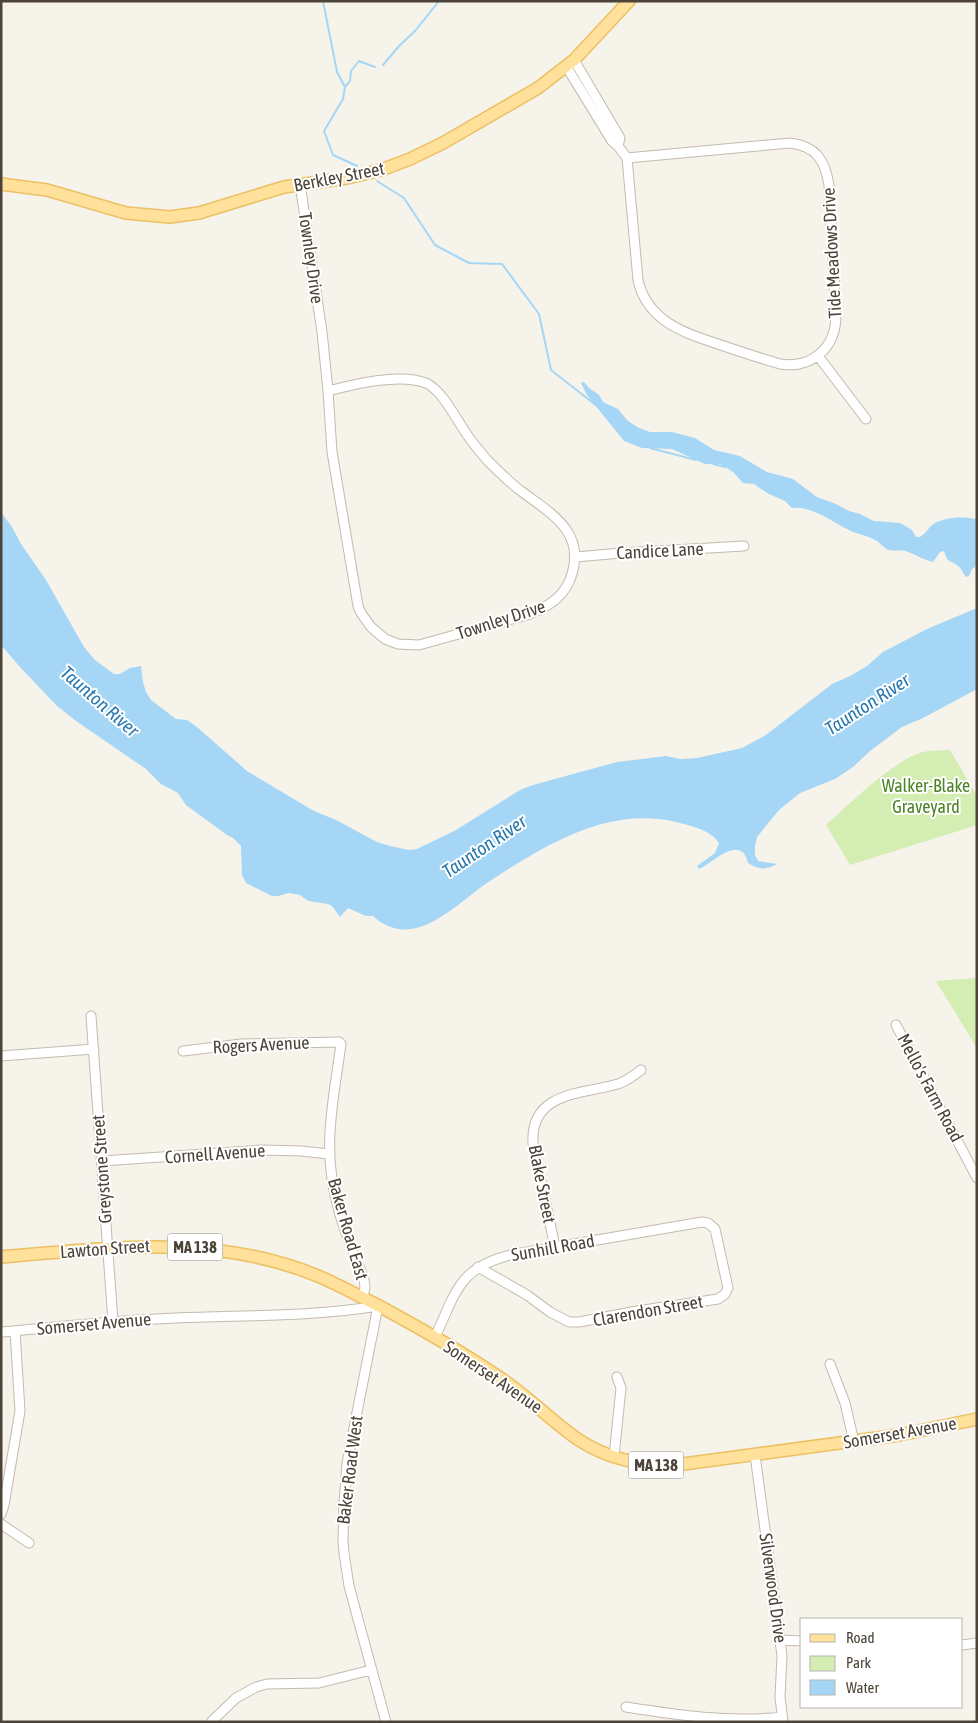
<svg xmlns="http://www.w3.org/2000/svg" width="978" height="1723" viewBox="0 0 978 1723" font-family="'Asap Condensed',sans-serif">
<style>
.green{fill:#d3edb2}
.water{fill:#a5d6f6}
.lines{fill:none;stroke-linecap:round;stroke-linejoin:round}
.stream{stroke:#a5d6f6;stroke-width:2}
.minor-casing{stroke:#c3bbad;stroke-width:11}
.major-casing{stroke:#ecc063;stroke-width:14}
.minor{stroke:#fff;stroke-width:9}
.major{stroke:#ffe19c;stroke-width:11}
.labels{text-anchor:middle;stroke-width:4;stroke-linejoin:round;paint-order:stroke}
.shield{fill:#fff;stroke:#827c74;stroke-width:1}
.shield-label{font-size:16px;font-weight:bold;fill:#4c4438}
.street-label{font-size:18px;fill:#4c4438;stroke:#fff}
.park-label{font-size:18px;fill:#4b8325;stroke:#fff}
.water-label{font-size:19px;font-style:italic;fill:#2678af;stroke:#fff}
</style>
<rect width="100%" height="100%" fill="#f6f3eb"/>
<path class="green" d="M950,750L977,796V825L850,865L826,825C852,802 887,766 919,753C928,750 940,751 950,750Z
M977,978V1048L936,981Z"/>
<path class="water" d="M584,382L589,388L599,395L603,402L618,409L628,421L639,428L650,432H672L695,438L714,450L740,456L767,472L793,479L817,497L836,504L849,511L860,514L874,521L900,523L912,530L916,537H920C925,534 927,530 931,526C941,517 963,516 976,519L977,566L972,569L969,576L966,577C963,573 961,568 958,566C949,558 949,566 944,551L940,552L933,562C924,560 917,555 908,552C903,549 896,552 889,550C885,549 881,544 877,541C867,535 855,534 845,528C830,520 811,506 792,508L785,501L767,493L754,484L743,483L733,472L720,464H705L672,449L642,448L624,441L587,395L581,383Z
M1,512L12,527L21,544L46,580L84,647L95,660L114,674H120L130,668L141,666L143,682L146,692L151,700L176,719L187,720L197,727L247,771L314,811L336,820L377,842L390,846L409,850L417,849L456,830L520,790L533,785L617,762L666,756L680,759L697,758L742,748L766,735L832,684L852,675L867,666L883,652L927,629L977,608V689L923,718L902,727L870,751L853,767L835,779L800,793L779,810L757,837L755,846V855L758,861L777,864C766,870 759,870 748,863C741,833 714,862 699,869L697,866L715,853L719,843C710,829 691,826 676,822C606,805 540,848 484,885C466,898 449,914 428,924C408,933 389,931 373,916H366L348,908L340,917L332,906L328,904L308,901L300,895L289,893L278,896H272L246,883L242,875L241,846L233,838L227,835L186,805L178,793L161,784L146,769L76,721L57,706L20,667L1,645Z"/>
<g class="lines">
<path class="stream" d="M323,1L337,72L345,87L343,99L324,131L333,155L357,166
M383,65L399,46L415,31L439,1
M345,87L350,81L351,71L359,61L375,67
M377,181L404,198L435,245L469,263L502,264L539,314L551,370L597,406
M650,448L696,460
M713,464L725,467"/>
<defs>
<path id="minor" d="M574,60L620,138L618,146
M566,66L612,141L618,146L627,158L638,280C647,322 687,334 721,345C741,352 760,358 780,364C813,369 836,347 836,315L829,185C825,160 816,146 790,143L627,158
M300,184L322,332L328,391C355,384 399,373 426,383C442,390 456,419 466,433C472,443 480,451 487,460C498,471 509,482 521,491C550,513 585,531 572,574C566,595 550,606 530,614L419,645L398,644L385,639L371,627L361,613L358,606L332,452L328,391
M818,356L866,419
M576,557L621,553L744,546
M91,1016L113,1322
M896,1025L977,1178
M183,1051L241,1044L339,1042L341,1044C333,1104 321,1150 339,1211C345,1234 356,1257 364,1280L365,1287L363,1298
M1,1056L94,1049
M102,1161L262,1150L301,1151L329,1154
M555,1247L533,1143C530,1091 584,1094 618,1084C627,1081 634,1075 641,1070
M1,1332C59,1327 118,1320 176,1318C244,1315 311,1317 378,1306L347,1463L344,1503L343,1540L344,1553L349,1586L386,1722
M435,1337C456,1293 458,1268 510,1255L702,1222L708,1223L715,1229L728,1288L725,1294L718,1299L637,1311L579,1322H569L550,1312L527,1295L478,1267
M830,1364L845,1403L854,1442
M755,1455L782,1656L780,1697L783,1722
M614,1456L621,1388L617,1377
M1,1514L4,1505L20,1411L15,1331
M1,1524L29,1543
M779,1640L802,1641
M962,1645L977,1643
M626,1707C677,1715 730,1723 782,1717
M211,1722L236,1698L256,1687L267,1684L319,1683L371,1670"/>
<path id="major" d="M1,184L47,190L126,213L170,217L199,213L284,187L347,178L381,170L410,159L443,143L538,88L574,60L629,1
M1,1257C111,1248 213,1233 318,1276C339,1285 359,1296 379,1306C420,1328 460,1351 499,1377C528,1396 551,1421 579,1440C608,1459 642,1466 676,1465L899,1435L977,1419"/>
</defs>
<use href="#minor" class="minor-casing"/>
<use href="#major" class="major-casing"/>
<use href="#minor" class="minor"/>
<use href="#major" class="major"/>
</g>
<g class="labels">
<g class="shield">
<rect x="167.5" y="1233.5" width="55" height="27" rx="4"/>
<rect x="628.5" y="1451.5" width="55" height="27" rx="4"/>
</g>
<g class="shield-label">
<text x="195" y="1253">MA 138</text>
<text x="656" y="1471">MA 138</text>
</g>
<g class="street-label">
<text transform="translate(339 177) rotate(-11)" y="6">Berkley Street</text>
<text transform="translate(832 253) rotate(-93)" y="6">Tide Meadows Drive</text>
<text transform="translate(311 258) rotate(82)" y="6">Townley Drive</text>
<text transform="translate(660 551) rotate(-3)" y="6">Candice Lane</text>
<text transform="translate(501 620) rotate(-18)" y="6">Townley Drive</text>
<text transform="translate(261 1045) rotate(-3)" y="6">Rogers Avenue</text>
<text transform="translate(930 1088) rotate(62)" y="6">Mello's Farm Road</text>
<text transform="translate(215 1154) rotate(-4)" y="6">Cornell Avenue</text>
<text transform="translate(102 1169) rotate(-94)" y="6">Greystone Street</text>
<text transform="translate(542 1184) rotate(79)" y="6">Blake Street</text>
<text transform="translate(348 1229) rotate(74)" y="6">Baker Road East</text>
<text transform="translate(553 1248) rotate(-10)" y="6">Sunhill Road</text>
<text transform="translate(105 1249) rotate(-4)" y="6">Lawton Street</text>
<text transform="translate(648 1311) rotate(-10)" y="6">Clarendon Street</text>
<text transform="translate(94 1324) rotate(-5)" y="6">Somerset Avenue</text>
<text transform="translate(493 1377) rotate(34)" y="6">Somerset Avenue</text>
<text transform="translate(900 1433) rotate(-10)" y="6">Somerset Avenue</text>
<text transform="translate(350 1470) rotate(-83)" y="6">Baker Road West</text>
<text transform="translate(773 1588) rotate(82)" y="6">Silverwood Drive</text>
</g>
<g class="park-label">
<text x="926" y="792">Walker-Blake<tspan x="926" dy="21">Graveyard</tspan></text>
</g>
<g class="water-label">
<text transform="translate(100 701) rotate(41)" y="7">Taunton River</text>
<text transform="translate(867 704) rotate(-33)" y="7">Taunton River</text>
<text transform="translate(484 846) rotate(-34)" y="7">Taunton River</text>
</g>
</g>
<rect width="978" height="1723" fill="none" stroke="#4c4438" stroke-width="5"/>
<rect x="800" y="1618" width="162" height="90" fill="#ffffff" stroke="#b7b4af"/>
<rect x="810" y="1634" width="25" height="8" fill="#ffe19c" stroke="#b7b4af"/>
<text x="846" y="1643" font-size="15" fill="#4c4438">Road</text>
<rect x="810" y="1656" width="25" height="15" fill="#d3edb2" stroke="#b7b4af"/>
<text x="846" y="1668" font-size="15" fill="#4c4438">Park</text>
<rect x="810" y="1680" width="25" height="15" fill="#a5d6f6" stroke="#b7b4af"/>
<text x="846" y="1693" font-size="15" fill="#4c4438">Water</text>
</svg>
